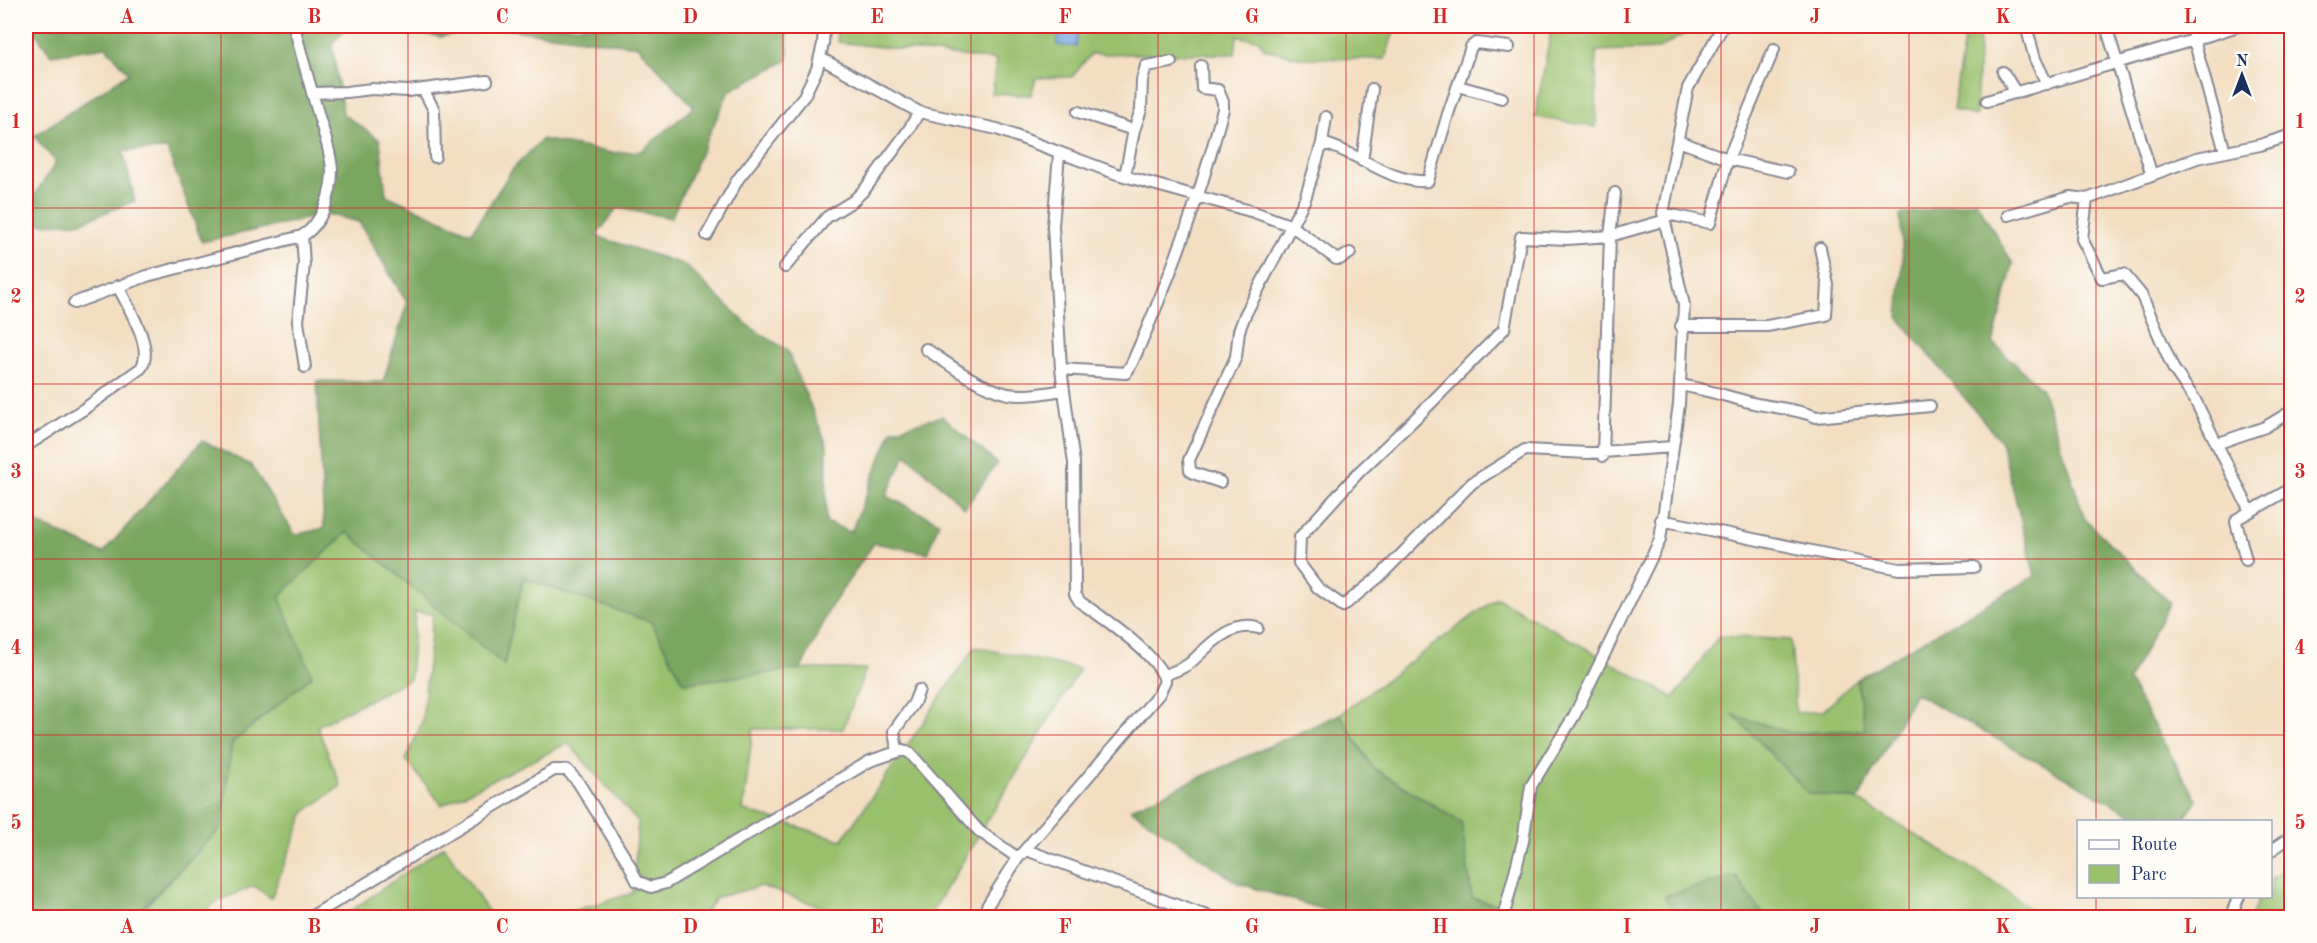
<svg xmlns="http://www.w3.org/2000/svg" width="2317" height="943" viewBox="0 0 2317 943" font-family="'Old Standard TT',serif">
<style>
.green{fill:#98c06d;stroke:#5a7866;stroke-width:1.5}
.forest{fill:#7aa660;stroke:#4a6a5f;stroke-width:1.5}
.water{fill:#79a8e2;stroke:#4a6ca0;stroke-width:1.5}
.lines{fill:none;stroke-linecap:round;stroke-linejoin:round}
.street-casing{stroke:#878690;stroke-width:14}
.street{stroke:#fff;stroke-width:10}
.grid{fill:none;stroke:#d62828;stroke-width:1.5;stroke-opacity:0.55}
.neatline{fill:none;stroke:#d62828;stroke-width:2}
.grid-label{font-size:20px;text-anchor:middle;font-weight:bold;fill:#d62828}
</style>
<rect width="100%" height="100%" fill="#fdfcf7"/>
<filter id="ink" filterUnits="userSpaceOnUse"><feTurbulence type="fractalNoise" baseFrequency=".0167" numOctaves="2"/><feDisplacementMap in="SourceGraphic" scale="12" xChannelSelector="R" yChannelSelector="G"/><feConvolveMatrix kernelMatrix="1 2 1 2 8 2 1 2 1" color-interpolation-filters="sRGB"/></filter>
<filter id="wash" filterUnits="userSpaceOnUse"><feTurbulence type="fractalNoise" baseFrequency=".008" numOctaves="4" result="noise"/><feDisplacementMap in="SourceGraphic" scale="24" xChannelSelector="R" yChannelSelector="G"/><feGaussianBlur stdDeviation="1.35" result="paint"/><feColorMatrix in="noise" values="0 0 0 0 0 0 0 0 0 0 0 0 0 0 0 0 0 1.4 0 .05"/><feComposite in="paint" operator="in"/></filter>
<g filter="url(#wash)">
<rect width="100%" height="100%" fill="#f3dec2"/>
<path class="green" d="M835,26H1253L1254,27L1396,26L1385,59L1302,58L1265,49L1258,39L1237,37L1235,54H1091L1072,77L1036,78L1031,95L992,94L996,60L838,42Z
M1552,26H1697L1659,49L1596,51V127L1535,117Z
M1966,26H1980L1976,116L1953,110Z
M347,532L504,664L523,578L651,622L684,683L801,669H866L843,729H753L743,810L842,840L975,647L1080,669L929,917H826L825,908L761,886L717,897L701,917H552L633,893L638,822L568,743L442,805L406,760L422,722L433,614L415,612L410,679L317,726L341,786L305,812L271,898L254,886L214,903L202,917L134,918L221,828L232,743L312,676L278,597Z
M1497,598L1674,698L1719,636L1791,640L1796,713L1823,711L1857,679L1865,730L1791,733L1735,716L1808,793L1858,800L2002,887L2039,917H1765L1735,876L1666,896L1676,917H1541L1472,898L1461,822L1373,768L1340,714Z
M444,846L492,917H342Z
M2291,864V917H2251L2259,897L2270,896L2271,879Z"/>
<path class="forest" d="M31,26H351L332,43L343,114L380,140L386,195L471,233L512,170L542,139L612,153L641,151L694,107L637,46L489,27L440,37L381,26H787L788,60L729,91L671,218L617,208L596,236L685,265L750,327L787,350L827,445L826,522L851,532L892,430L942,416L997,463L965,508L906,454L886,496L939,522L928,553L874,543L830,608L801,669L684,683L651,622L523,578L504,665L347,532L279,597L312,676L232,743L221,828L133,917H26V518L103,553L202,441L251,465L295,535L324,528L317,381L383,382L407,303L359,222L328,214L202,242L167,149L123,151L135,201L78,223L26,224V200L30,202L56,162L34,136L129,73L106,47L51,55Z
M1976,201L2013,264L1993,343L2042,389L2085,519L2170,603L2128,681L2197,800L2182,821H2143L1915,693L1858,800L1808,793L1734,715L1791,733L1865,730L1857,679L2035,576L2001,442L1898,317L1903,261L1900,215Z
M1340,714L1373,768L1461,822L1472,898L1541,917H1347L1238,883L1130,809Z
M1735,876L1765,917H1676L1665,896Z"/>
<path class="water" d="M1059,26H1078L1076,47L1057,45Z"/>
</g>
<g filter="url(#ink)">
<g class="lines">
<defs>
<path id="street" d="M2026,26L2035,59L2047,84
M2106,26L2152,176
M2193,26L2194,40L2238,26
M1774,49L1728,159L1788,172
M820,58L919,112L997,129L1117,174L1254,212L1292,226L1336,259H1340L1350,253
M2003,72L2016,93
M1458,86L1502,98
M423,89L434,110L435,157
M312,93L347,92L372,89L408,91L487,81
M1987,101L2194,40L2225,152
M1078,112L1134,130
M1322,143C1357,151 1390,184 1428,181L1448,114L1471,47L1476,43L1509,47
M1362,161L1372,89
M1125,176L1134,130L1141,110L1142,80L1146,66L1171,62
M2087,199L2082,239L2102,278L2124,274L2142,296L2173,368L2195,400L2250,511
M1663,213L1710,223L1728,159L1678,141
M2008,215L2070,197L2087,199L2197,158L2260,145L2292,135
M1659,222L1610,236L1567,239L1521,237L1504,329L1421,413L1359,472L1300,537L1299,563L1318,588L1343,606L1380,576L1472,483L1525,450L1588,453L1673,447
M707,235L738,179L804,96L817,69L823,44L824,26
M302,236L304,264L298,322L305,367
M785,267L827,217L853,201L865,189L908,131L919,112
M74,303L147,276L302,236C322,225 332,193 332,170C331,154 325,136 320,120C311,89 302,57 294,26
M1681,326H1767L1826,315L1828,285L1820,248
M926,349C951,366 979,387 1008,394C1025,397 1046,393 1063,390
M1061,369L1126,373L1132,363C1169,281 1201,196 1223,109V102L1218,90L1202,88L1201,66
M1680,385C1705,389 1728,397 1753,403C1774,408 1796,408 1816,417L1930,406
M2216,444L2265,427L2292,411
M26,446L84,409L141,368C155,348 127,306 118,286
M1603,456L1610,236L1615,193
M1220,482L1193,473L1190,470L1189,460L1236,357L1239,331L1245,315L1305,199L1322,143L1326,117
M1661,520L1899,569L1974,567
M2246,560L2236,522L2237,519L2292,488
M1164,675C1172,672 1183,669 1190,663C1209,646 1229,621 1258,628
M897,750L894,731L914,703L919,690
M1026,850L1201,914L1214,918
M2270,851L2292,836
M309,918L554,770H567L578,782L629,864L637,881L651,887L666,883L870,761L903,750L910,753L979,831L1018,858
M999,918L988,911L987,906L1018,858L1159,694L1165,681C1159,655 1102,617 1080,602L1075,594L1074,463L1061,369L1053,226L1059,154
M1503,918L1523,841L1531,786L1574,716L1660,540L1679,404L1684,305L1663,213L1688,88L1723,26
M2230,918L2239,896"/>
</defs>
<use href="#street" class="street-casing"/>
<use href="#street" class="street"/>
</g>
</g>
<path class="grid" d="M221,26V918M408,26V918M596,26V918M783,26V918M971,26V918M1158,26V918M1346,26V918M1534,26V918M1721,26V918M1909,26V918M2096,26V822M26,208H2292M26,384H2292M26,559H2292M26,735H2292M2096,896V918"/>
<rect width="2317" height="943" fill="none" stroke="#fdfcf7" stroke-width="66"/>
<rect x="2077" y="820" width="195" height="78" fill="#fdfcf7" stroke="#a3aaba" stroke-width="1.5"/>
<rect x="2089" y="840" width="30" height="9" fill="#ffffff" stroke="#a3aaba" stroke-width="1.5"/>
<text x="2131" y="850" font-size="18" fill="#1b2f5e">Route</text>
<rect x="2089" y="865" width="30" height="18" fill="#98c06d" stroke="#a3aaba" stroke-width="1.5"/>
<text x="2131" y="880" font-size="18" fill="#1b2f5e">Parc</text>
<g transform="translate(2242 75)" stroke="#fdfcf7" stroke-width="4.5" paint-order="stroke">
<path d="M0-4.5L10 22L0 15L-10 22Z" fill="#1b2f5e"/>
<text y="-9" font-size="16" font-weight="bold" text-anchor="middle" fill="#1b2f5e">N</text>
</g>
<rect x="33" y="33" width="2251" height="877" class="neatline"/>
<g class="grid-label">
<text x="127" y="23">A</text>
<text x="314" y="23">B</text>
<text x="502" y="23">C</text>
<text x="690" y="23">D</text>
<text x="877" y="23">E</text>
<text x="1065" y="23">F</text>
<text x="1252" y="23">G</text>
<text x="1440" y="23">H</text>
<text x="1627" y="23">I</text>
<text x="1815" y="23">J</text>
<text x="2003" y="23">K</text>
<text x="2190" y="23">L</text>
<text x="16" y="128">1</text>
<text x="2300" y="128">1</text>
<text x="16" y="303">2</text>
<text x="2300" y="303">2</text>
<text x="16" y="478">3</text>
<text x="2300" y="478">3</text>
<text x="16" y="654">4</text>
<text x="2300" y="654">4</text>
<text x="16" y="829">5</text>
<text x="2300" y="829">5</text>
<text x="127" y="933">A</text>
<text x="314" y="933">B</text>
<text x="502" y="933">C</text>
<text x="690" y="933">D</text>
<text x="877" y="933">E</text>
<text x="1065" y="933">F</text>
<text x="1252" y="933">G</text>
<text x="1440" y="933">H</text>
<text x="1627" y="933">I</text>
<text x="1815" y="933">J</text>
<text x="2003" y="933">K</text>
<text x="2190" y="933">L</text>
</g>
</svg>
